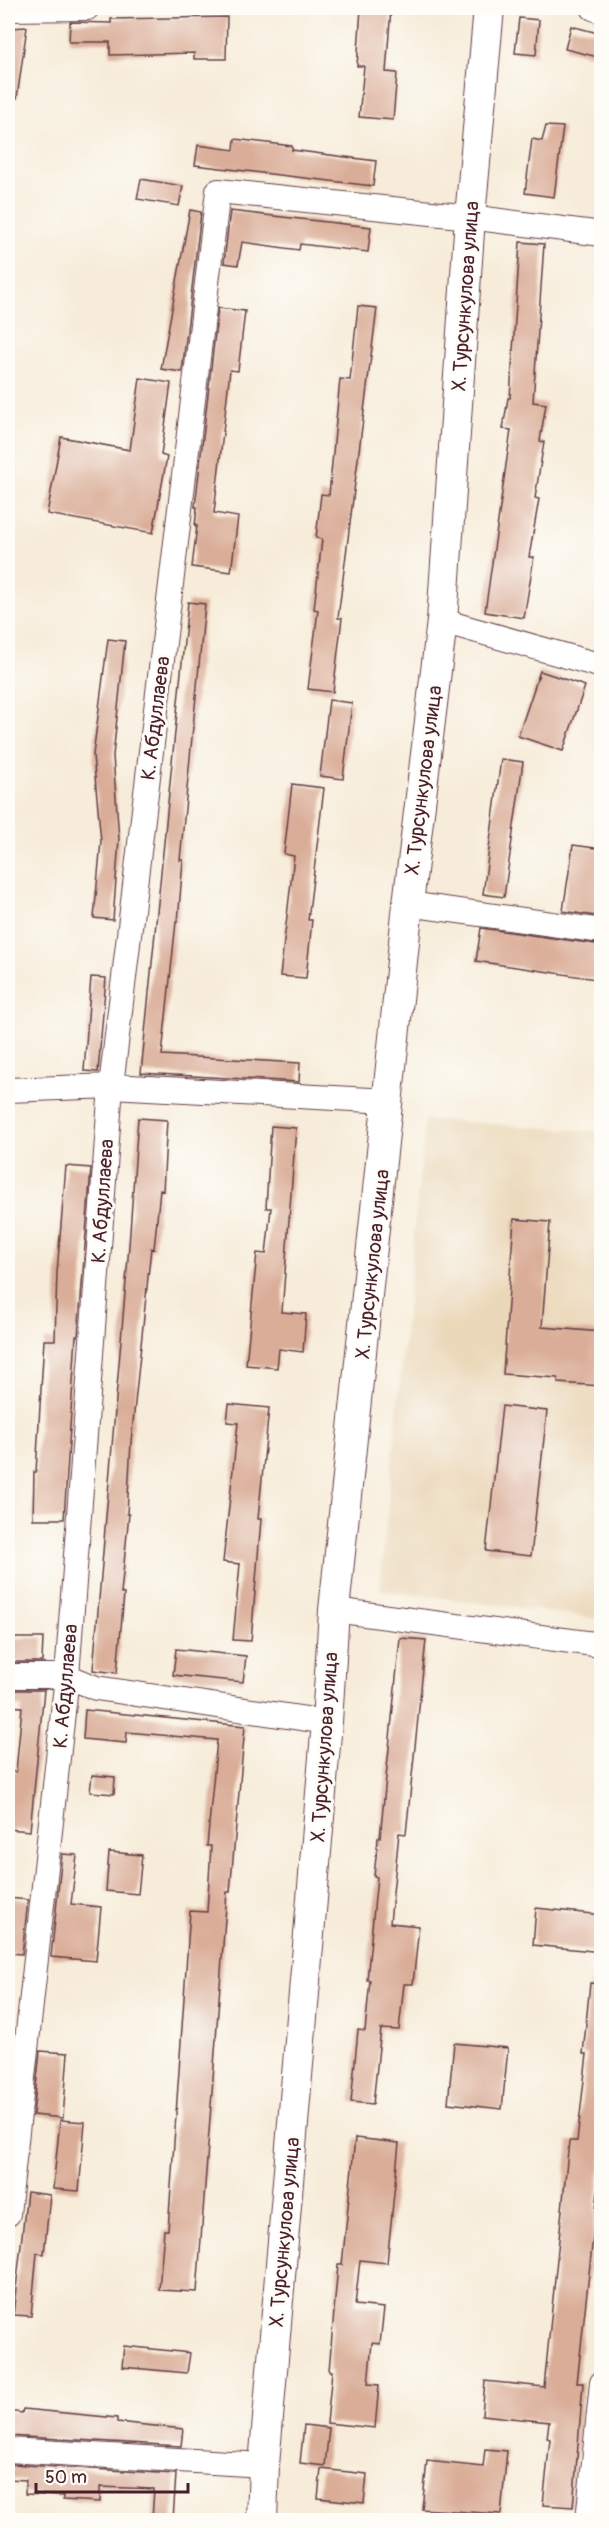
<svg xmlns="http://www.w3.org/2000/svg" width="609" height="2528" viewBox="0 0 609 2528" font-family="Pangolin,sans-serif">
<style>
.built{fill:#ebd8ba}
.building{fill:#daad98}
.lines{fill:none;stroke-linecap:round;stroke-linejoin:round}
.minor-casing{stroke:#643e45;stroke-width:26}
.tertiary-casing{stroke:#643e45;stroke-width:32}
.minor{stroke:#fff;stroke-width:24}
.tertiary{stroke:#fff;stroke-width:30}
.labels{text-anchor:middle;stroke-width:6;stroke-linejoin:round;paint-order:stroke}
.street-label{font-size:20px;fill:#4a1f2b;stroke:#fdfcf7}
</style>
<rect width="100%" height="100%" fill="#fdfcf7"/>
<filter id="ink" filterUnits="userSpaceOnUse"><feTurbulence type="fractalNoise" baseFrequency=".0167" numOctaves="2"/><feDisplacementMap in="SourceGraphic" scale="12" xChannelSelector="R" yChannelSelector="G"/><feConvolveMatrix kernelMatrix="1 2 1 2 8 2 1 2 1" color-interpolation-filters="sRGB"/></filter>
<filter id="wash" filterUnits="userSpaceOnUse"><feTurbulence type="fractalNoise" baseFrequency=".008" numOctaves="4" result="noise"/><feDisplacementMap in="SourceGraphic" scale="24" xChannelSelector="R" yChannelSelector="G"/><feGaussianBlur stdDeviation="1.35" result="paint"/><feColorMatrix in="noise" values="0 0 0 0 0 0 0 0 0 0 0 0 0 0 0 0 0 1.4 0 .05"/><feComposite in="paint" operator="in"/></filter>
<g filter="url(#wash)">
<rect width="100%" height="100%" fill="#f7ecd9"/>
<path class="built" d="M425,1119L601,1132V1619L380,1590Z"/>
<g id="blocks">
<path class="building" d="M361,8H391L386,72L397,73L393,120L359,117L364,66H357Z
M227,17L226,59H194V53L110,55V42H69L70,22L111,23V19Z
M519,18L539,20L536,55L515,53Z
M571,26L602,34V58L565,49Z
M27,27L17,98H8V28Z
M546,126L563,127L554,197L525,193L532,139L542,141Z
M235,139L292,146V150L376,161L373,186L195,165L198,145L234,150Z
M141,179L183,186L179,206L137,199Z
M190,210L201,212L182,372L161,369Z
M230,211L371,227L368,252L300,244L299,250L242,242L238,265L224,263Z
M520,242L544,244L533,402L546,404L540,441L544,442L535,498L539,499L529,557H534L524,618L485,612L511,430L503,429L508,398H510Z
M358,306L377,308L338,618H342L333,692L308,689L318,610L314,609L322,539L316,538L321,494L329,495L340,379L350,380Z
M218,308L245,311L238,371L230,370L214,513L238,517L231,572L192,567L197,526H195L197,507H195Z
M140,378L171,383L161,455L167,457L153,533L47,514L61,437L130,450Z
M188,602L205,604L180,860H183L178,922H176L162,1055L300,1063L299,1082L141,1073Z
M108,639L125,641L113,756L119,839L113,920L94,918L101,841L93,755Z
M540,671L585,686L563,751L518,736Z
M329,700L352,703L343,779L320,776Z
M501,759L523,762L504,897L483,894Z
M292,784L324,788L308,920H312L306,978L280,976L294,856L284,854Z
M573,845L602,849V917L563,911Z
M481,928L602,945V980L476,961Z
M91,977L106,978L98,1072L84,1071Z
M138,1118L167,1120L163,1191L160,1190L154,1249L151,1248L131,1442L127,1514H129L121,1593L124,1594L117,1673L93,1670L129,1246Z
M271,1126L296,1128L282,1312L306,1314L303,1352L279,1349L277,1368L246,1365L257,1253L266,1254L271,1208H266Z
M66,1166L91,1168L78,1336H76L64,1519H33L34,1472H36L44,1340H55L57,1272Z
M514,1219L550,1222L542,1327L602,1332V1386L558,1383V1378L503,1374Z
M229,1404L269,1408L258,1519H261L251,1641L233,1640L240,1564L223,1562L238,1423L227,1422Z
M502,1406L547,1411L531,1556L486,1551Z
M8,1638H43L42,1662H8Z
M400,1638L426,1640L406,1834L399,1833L390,1923L419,1926L413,1984H404L399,2030L381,2029L373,2104L351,2102L358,2030L365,2031L370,1980H367L377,1877L374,1876L378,1838H380Z
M176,1649L246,1656L243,1682L173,1675Z
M8,1690H44L30,1831L8,1829V1771L16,1772L22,1707L8,1706Z
M85,1710L245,1726L230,1892H227L197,2292L159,2290L164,2230H168L190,1911L207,1912L211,1846H207L217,1740L127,1732L126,1743L83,1739Z
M92,1775L115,1777L114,1794L90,1792Z
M109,1852L142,1855L138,1894L106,1891Z
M62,1854L77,1855L71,1904L101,1907L96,1961L51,1957Z
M8,1898L28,1900L22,1954L8,1953Z
M536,1908L602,1915V1952L533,1945Z
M590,1983L602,1984V2155L577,2383H583L573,2507L543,2505L550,2439L547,2438L549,2422L482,2415L485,2381L544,2387L569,2141H577L587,2054H583Z
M454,2043L508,2048L502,2109L448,2103Z
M40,2051L68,2053L63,2118L33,2115Z
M60,2120L85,2122L79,2191L53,2189Z
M355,2138L399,2143L387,2263L360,2260L355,2305L384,2308L380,2344L372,2343L368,2384L379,2385L375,2428L327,2423L332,2371H329L335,2299L338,2265H342Z
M27,2192L50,2195L44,2254L37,2253L31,2316L13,2315Z
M124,2346L190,2353L187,2373L122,2367Z
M23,2409L117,2418V2422L183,2429L181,2446L8,2436V2411L22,2413Z
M304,2425L329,2428L325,2466L300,2463Z
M485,2449L507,2451L501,2514L422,2509L427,2461L483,2467Z
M8,2464L176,2474L173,2520H152L154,2489L100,2487V2502L63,2500V2496L25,2494L26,2480L8,2479Z
M321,2469L367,2474L364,2503L318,2498Z"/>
</g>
</g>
<g filter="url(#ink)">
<use href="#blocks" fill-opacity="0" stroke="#643e45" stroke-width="1.5"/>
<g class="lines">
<defs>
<path id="minor" d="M593,8L602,11
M8,9L87,8
M442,621L602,666
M408,904L602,931
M8,1090L111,1086L389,1101
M334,1610L602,1645
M8,1676H67L96,1688L327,1722
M8,2214L67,1676L111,1086L218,191L470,217L602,234
M8,2450L264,2465
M588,2520L602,2383"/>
<path id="tertiary" d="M262,2520L264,2465L327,1722L334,1610L408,904L442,621L470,217L489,8"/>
</defs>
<use href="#minor" class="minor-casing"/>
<use href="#tertiary" class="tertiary-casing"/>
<use href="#minor" class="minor"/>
<use href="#tertiary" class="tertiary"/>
</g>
</g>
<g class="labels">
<g class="street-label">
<text transform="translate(465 296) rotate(-86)" y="7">Х. Турсункулова улица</text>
<text transform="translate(155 718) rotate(-83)" y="7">К. Абдуллаева</text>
<text transform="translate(423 780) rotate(-83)" y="7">Х. Турсункулова улица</text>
<text transform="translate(102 1201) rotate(-86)" y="7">К. Абдуллаева</text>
<text transform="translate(372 1264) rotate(-84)" y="7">Х. Турсункулова улица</text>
<text transform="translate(65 1686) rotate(-85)" y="7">К. Абдуллаева</text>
<text transform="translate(324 1747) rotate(-86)" y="7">Х. Турсункулова улица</text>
<text transform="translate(284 2232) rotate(-85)" y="7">Х. Турсункулова улица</text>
</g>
</g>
<rect width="609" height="2528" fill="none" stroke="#fdfcf7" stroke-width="30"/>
<path d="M36 2483v9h152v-9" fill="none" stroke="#4a1f2b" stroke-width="3"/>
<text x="45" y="2483" font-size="18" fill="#4a1f2b" stroke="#fdfcf7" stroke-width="4.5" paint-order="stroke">50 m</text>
</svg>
